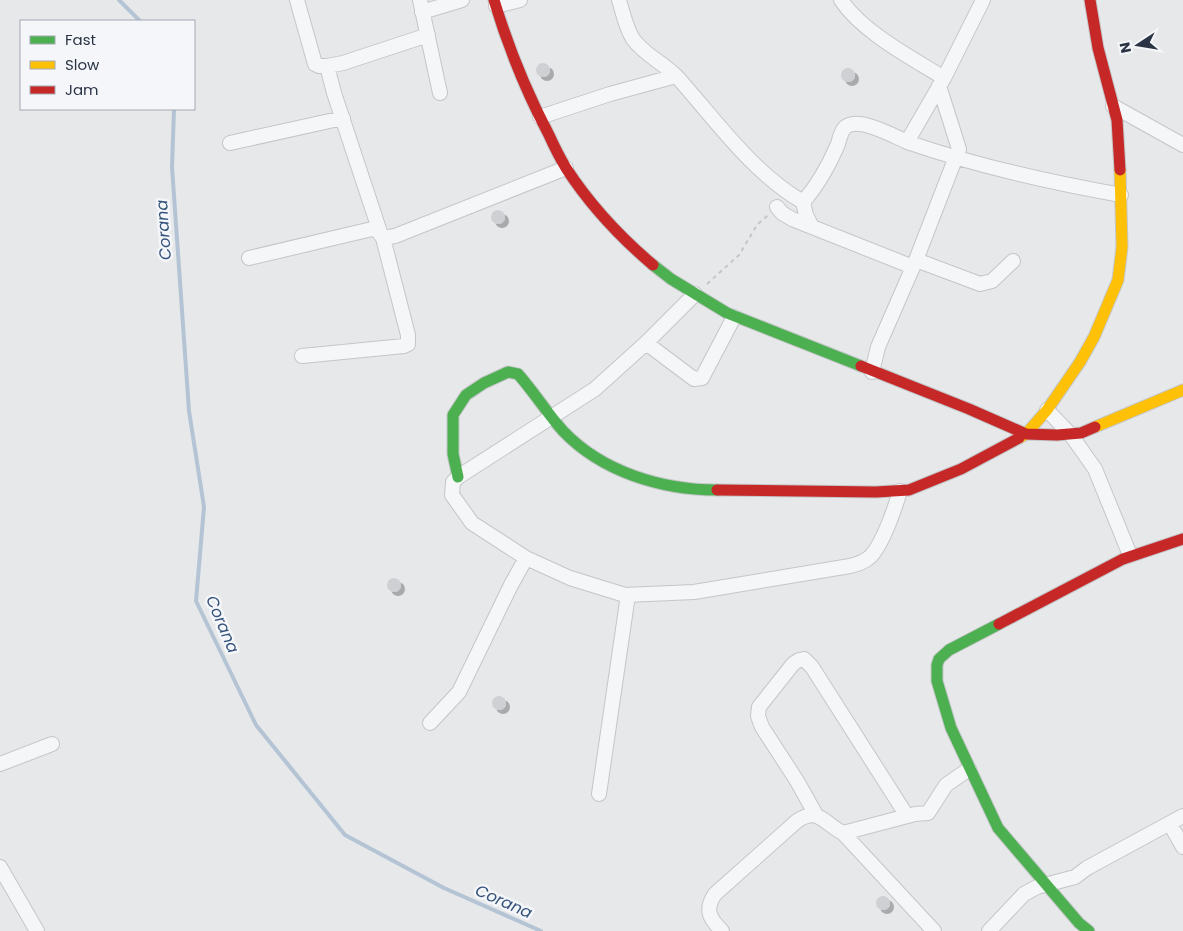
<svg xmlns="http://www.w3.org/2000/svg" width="1183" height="931" viewBox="0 0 1183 931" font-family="Poppins,sans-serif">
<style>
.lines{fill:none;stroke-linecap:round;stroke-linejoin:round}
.stream{stroke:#b4c4d5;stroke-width:4}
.building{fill:#ced0d3;filter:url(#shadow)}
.street-casing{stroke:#c4c6c8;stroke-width:16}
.fast-casing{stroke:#c4c6c8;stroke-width:13}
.slow-casing{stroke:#c4c6c8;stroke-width:13}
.jam-casing{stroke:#c4c6c8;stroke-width:13}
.path{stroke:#c5c6ca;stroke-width:2;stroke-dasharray:4 4;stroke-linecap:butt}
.street{stroke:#f5f6f7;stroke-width:14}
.fast{stroke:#4caf50;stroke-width:11}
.slow{stroke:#ffc107;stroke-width:11}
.jam{stroke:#c62828;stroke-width:11}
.labels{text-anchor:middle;stroke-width:5;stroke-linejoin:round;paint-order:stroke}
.water-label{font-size:16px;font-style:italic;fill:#34527a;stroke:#f4f6f9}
</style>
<defs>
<filter id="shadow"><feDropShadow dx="4" dy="4" stdDeviation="0" flood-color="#0004"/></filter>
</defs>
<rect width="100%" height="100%" fill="#e6e8ea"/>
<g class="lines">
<path class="stream" d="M119,0L140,21
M174,109L172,167L189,411L204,507L196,601L256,725L345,835L444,888L541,931"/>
</g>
<path class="building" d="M536 70a7 7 0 1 1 14 0a7 7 0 1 1-14 0Z
M841 75a7 7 0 1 1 14 0a7 7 0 1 1-14 0Z
M491 217a7 7 0 1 1 14 0a7 7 0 1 1-14 0Z
M387 585a7 7 0 1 1 14 0a7 7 0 1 1-14 0Z
M492 703a7 7 0 1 1 14 0a7 7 0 1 1-14 0Z
M876 903a7 7 0 1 1 14 0a7 7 0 1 1-14 0Z"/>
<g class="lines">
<defs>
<path id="street" d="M297,0L315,64L319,66H327
M420,0L440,93
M619,0C623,13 626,28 633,39C645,56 666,64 679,79C717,122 753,173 803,202L806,215L812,227
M841,0C862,32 912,58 944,78
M496,6L520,0
M422,12L462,0
M1113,106L1183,145
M540,117L610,94L676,76
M907,142L944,78L983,0
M230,143L343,118
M803,202C818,185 829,165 838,144C840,137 842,127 849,125C864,119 895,137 910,143C980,167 1048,182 1121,195
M777,207L782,213L792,219L913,267
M380,232L334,93L327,66L343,63L428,35
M249,258L372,229L377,230L383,238L395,236L566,168
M916,260L980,284L992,281L1013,261
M695,294L646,343L595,389L458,477L453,482L452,495L472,523L526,558L570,578L625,595L694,592L850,566C858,564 865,562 871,556C883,543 895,508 900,491
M646,343L694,379L702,378L734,317
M302,356L404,346L408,344V335L383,238
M872,372L878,347L916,260L959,149L939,86
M1047,410L1071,435L1095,469L1130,555
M430,723L459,692L511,585L526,558
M0,764L52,744
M599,794L628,595
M816,815L797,781L762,727L758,716L759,707L793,664L799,660L804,659L812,667L907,816
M1170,824L1183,847
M843,833L934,931
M0,867L37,931
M722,931C710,919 704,910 715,894L797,821C819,806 824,824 843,833L915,814L928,813L946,785L969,769
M989,931L1024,894L1037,887L1075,877L1087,868L1183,816"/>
<path id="fast" d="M653,265L671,279L727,313L861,366
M458,477L453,454V415L466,395L484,383L508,372L518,374C534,392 547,413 563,431C602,472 662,490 717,490
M999,624L949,650L939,659L937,665V681L951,728L998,828L1079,923L1089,931"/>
<path id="slow" d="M1095,427L1183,390
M1019,438L1026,434L1047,410L1080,362L1094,337L1118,280L1122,247L1120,170"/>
<path id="jam" d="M494,0C508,47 526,91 549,135C554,146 560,158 566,168C590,205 620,237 653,265
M1090,0L1098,48L1117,120L1120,170
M861,366L969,409L1026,434L1057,435L1081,433L1095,427
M717,490L876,492L909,490L961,469L1019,438
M999,624L1123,559L1183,539"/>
</defs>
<use href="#street" class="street-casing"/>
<use href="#fast" class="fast-casing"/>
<use href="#slow" class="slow-casing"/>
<use href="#jam" class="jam-casing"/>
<path class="path" d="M707,284L739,255L757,225L768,215"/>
<use href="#street" class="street"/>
<use href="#fast" class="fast"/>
<use href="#slow" class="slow"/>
<use href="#jam" class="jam"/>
</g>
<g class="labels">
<g class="water-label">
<text transform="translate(163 230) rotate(-94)" y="6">Corana</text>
<text transform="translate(223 624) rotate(67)" y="6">Corana</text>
<text transform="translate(504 901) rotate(24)" y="6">Corana</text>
</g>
</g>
<rect x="20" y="20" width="175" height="90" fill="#f4f6f9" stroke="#a4a8b1"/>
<rect x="30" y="36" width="25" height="8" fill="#4caf50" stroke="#a4a8b1"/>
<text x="65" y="45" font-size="15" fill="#2b3445">Fast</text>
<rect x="30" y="61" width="25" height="8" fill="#ffc107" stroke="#a4a8b1"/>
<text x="65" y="70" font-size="15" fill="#2b3445">Slow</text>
<rect x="30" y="86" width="25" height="8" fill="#c62828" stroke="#a4a8b1"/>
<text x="65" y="95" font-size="15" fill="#2b3445">Jam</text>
<g transform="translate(1138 45) rotate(258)" stroke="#f4f6f9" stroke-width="4" paint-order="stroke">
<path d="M0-4L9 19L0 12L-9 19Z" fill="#2b3445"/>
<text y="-8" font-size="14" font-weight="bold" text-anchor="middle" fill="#2b3445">N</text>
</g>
</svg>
